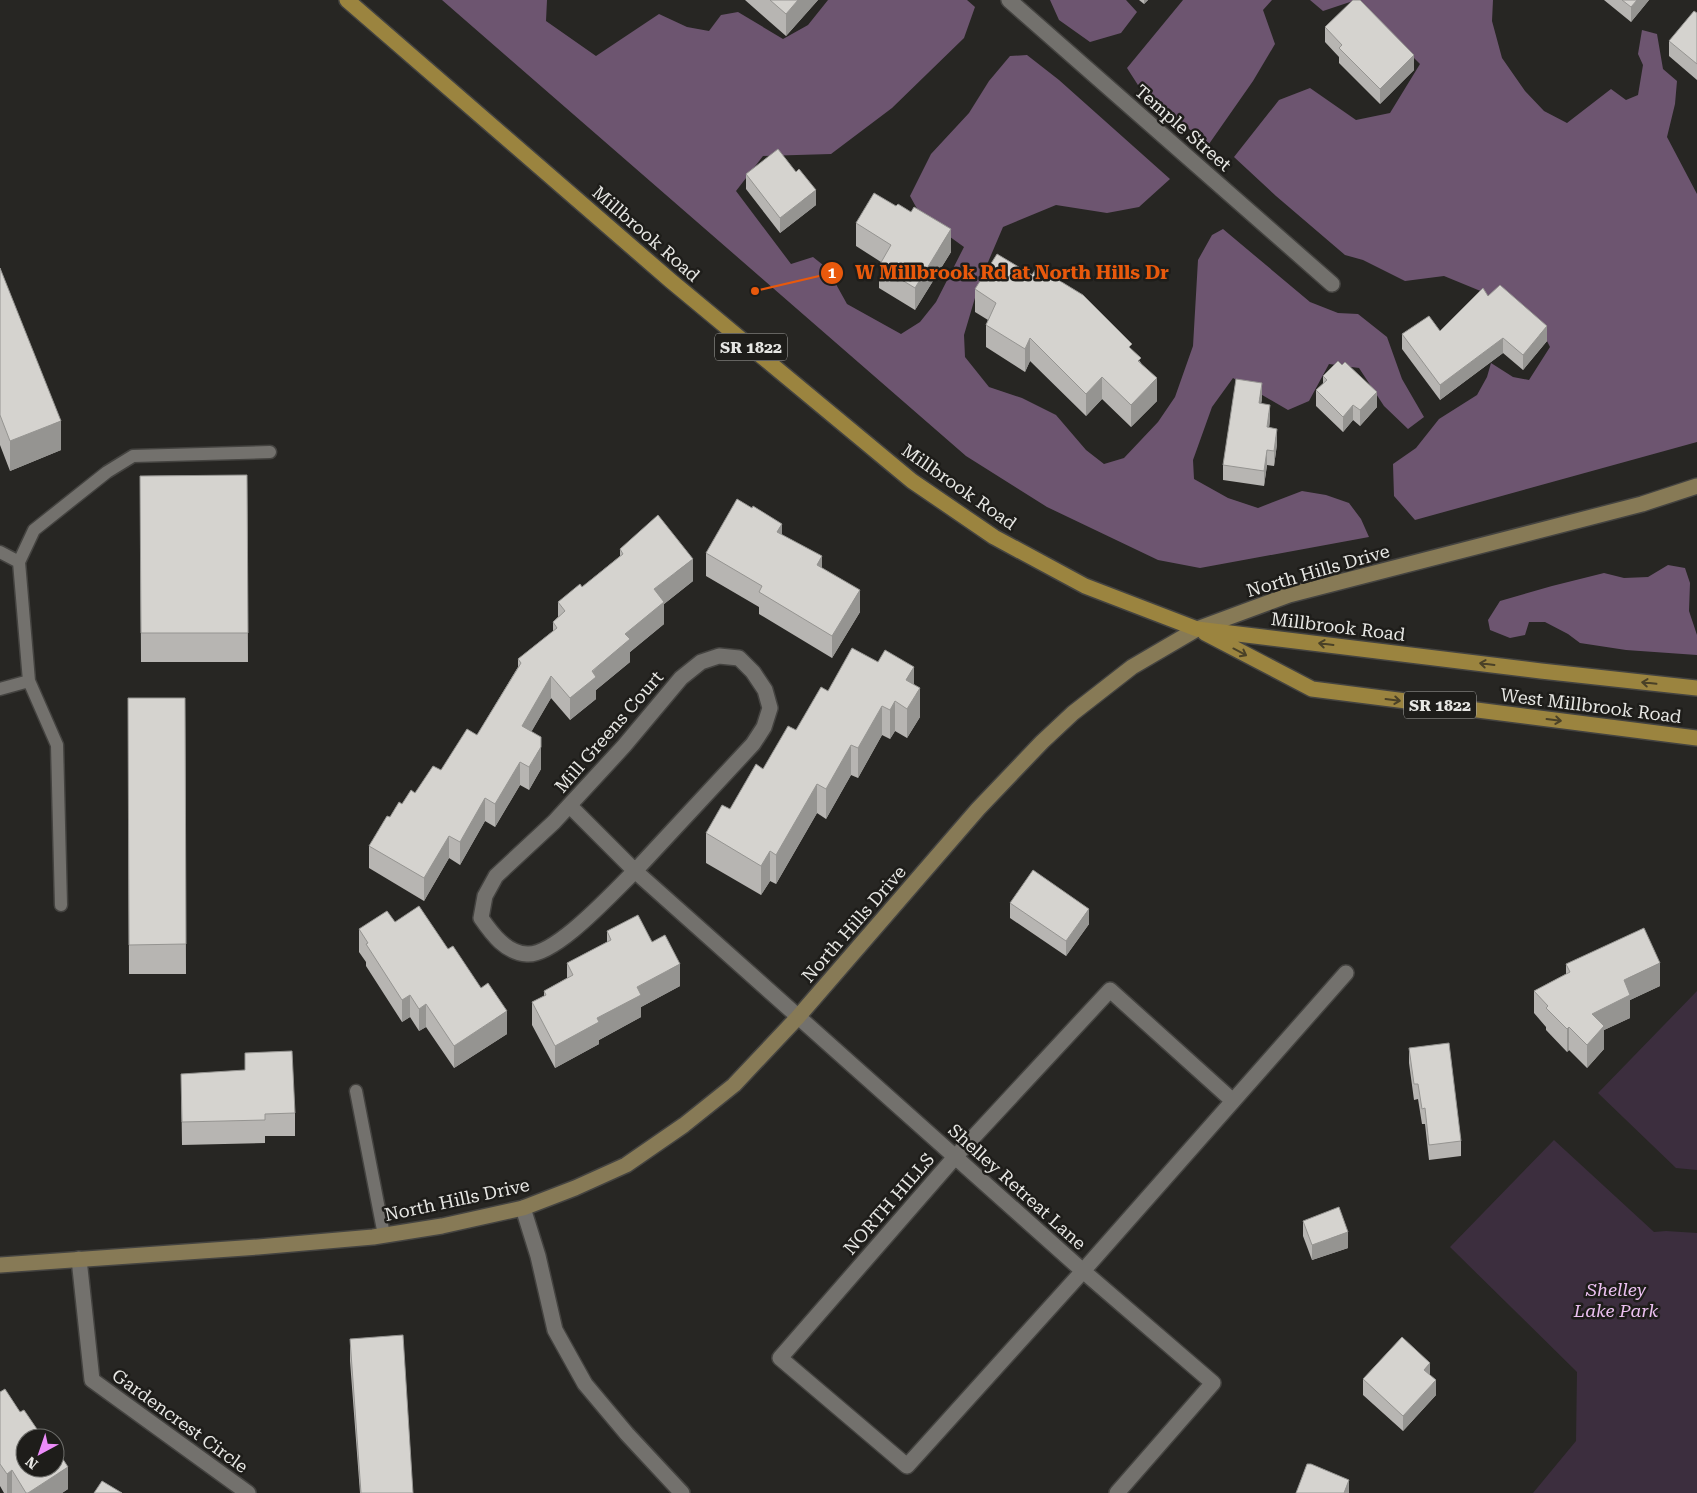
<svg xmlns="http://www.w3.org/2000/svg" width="1697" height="1493" viewBox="0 0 1697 1493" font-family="'Roboto Serif',serif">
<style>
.green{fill:#3c2e3e}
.forest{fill:#6d5570}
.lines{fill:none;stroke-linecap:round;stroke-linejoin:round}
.service-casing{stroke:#444340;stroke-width:15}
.minor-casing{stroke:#444340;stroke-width:18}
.secondary-casing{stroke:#444340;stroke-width:18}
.primary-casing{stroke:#444340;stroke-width:18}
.service{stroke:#73716d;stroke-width:12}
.minor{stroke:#73716d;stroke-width:15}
.secondary{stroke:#877a56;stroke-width:15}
.primary{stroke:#9b843f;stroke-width:15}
.wall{fill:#b7b5b2}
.shaded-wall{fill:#959491}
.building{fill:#d5d3cf;stroke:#959491}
.oneway{stroke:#4a4127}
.labels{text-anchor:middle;stroke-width:5;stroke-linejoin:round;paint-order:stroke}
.shield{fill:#1e1d1a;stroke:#abaaa7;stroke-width:1}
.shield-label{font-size:16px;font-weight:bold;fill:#e7e7e4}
.street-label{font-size:18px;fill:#e7e7e4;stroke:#1e1d1a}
.park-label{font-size:18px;font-style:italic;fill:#ecc1f1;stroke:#1e1d1a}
.leader{fill:none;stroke:#e8590c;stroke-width:2}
.callout-dot{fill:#e8590c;stroke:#1e1d1a;stroke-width:2}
.mark-label{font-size:15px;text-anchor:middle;font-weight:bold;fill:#fff}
.callout-label{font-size:19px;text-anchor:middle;font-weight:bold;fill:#e8590c;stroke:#1e1d1a;stroke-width:5;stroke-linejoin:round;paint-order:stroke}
</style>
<rect width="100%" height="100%" fill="#272623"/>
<path class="green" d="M1697,991V1170L1676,1168L1598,1093Z
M1554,1140L1654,1232L1666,1231L1697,1233V1493H1533L1576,1441L1577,1372L1450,1247Z"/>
<path class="forest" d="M442,0H547L546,21L596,56L659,14L687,27L709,31L721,15L738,12L783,39L808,25L828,0H967L975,7L964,38L892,108L831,154L763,156L736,191L791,264L813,257L833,273L837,286L847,304L901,334L920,322L936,302L964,247L921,216L910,196L931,154L969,113L989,81L1010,56L1027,55L1059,80L1170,179L1139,207L1107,213L1056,205L1003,227L980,281L964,335L965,357L989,387L1022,398L1056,415L1086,450L1104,464L1124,458L1158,422L1175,397L1193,346L1198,260L1212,235L1223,229L1310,302L1338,313L1358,314L1387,337L1402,379L1424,417L1408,429L1384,406L1359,368L1329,364L1309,401L1288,410L1233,378L1212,407L1193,460L1194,479L1228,498L1258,508L1302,491L1326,495L1349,503L1361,519L1369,537L1200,568L1158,560L1047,507L966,456Z
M1050,0H1126L1137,12L1121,33L1090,42L1059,20Z
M1183,0H1272L1263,10L1275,44L1253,81L1209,144L1145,96L1127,68Z
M1310,0H1493L1492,21L1502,58L1525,91L1544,111L1567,123L1611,89L1626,100L1638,95L1643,65L1638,54L1642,30L1657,34L1663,69L1677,81L1675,104L1667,137L1697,194V442L1415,520L1394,496L1393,464L1416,448L1439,419L1477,395L1487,377L1491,363L1513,377L1529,380L1550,347L1541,329L1483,292L1444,276L1405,281L1363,260L1345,255L1276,196L1234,157L1279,100L1310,88L1356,120L1390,113L1420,64L1356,0L1323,11Z
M1668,565L1685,568L1690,583L1689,611L1697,635V655L1626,650L1580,643L1568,634L1545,622H1529L1525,635L1510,638L1490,630L1488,620L1500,601L1552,586L1604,573L1624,578L1648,577Z"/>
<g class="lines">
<defs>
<path id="service" d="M0,552L19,562L29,681L0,689
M19,562L34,530L107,472L133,456L270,452
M29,681L57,745L61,905
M356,1091L384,1235"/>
<path id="minor" d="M1009,0L1332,284
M570,806L635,871L753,744L764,727L770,708L765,690L753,672L739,658L719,656L701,662L681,678L624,746L554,822L496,876L485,896L481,918C492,934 506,953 527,954C556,956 614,891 635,871L1083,1271L1213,1383L1117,1493
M1233,1101L1110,990L955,1157L780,1358L907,1466L1083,1271L1346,973
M523,1208L538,1256L555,1330L585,1384L627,1434L682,1493
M79,1259L92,1380L248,1493"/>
<path id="secondary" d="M0,1265L258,1247L373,1237L442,1226L523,1208L575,1188L626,1165L684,1125L734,1085L798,1017L978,809L1042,742L1073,713L1132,667L1197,629L1289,595L1642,504L1697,486"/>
<path id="primary" d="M347,0L671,281L912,481L994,537L1085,586L1197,629L1541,671L1697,688
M1205,633L1312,689L1697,738"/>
</defs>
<use href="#service" class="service-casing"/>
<use href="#minor" class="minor-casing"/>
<use href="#secondary" class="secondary-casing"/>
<use href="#primary" class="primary-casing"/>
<use href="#service" class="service"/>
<use href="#minor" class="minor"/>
<use href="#secondary" class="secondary"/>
<use href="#primary" class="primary"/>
</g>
<path class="wall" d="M745,0H818L786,36Z
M1139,0H1148L1144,4Z
M1604,0H1649L1631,22Z
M1697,13V80L1669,56V41Z
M1325,27L1414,70L1380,104L1339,63V57L1325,42Z
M746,174L816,205L780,233L746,189Z
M856,223L951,252L915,310L879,288V266L881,262L856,246Z
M0,268L61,450L10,471L0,445Z
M975,289L1132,350L1141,363L1157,401L1131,427L1102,399L1086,416L1030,361L1025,372L986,347V325L988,320L975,312Z
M1488,296L1547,341L1523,370L1503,353L1440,400L1402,349V334L1440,331Z
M1323,376L1377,407L1360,426L1353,420L1343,432L1316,406V390L1323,384Z
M1262,398L1261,404L1270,420L1269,428L1277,444L1274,466L1267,465L1264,486L1223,480V465Z
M247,475L248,662H141L140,476Z
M782,535L822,568L860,612L832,658L759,614V607L706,576V553Z
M620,549L693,581L664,604V624L630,652V662L596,690V699L570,720L551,698L531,732L541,769L529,790L520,785L495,827L485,821L460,865L449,858L424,901L369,868V846L390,817L402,804L441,770L477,735L518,667V659L553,631V622L558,617V602L582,587L620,556Z
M878,662L914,684L920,717L907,738L895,731L890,739L882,735L858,778L851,775L826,819L817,813L776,884L770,881L761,895L706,863V833L730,809L796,730L828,691Z
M128,698H185L186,974H129Z
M1010,903L1089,924L1066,956L1010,918Z
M395,922L448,949L507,1034L454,1068L426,1027L419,1031L410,1017L402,1022L366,966V962L359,952V929Z
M607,931L652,942L680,986L641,1007V1017L599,1040V1044L555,1068L532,1025V1002L544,996V991L567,978V963L607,942Z
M1566,964L1660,986L1630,1000V1018L1604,1030V1049L1587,1068L1569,1050L1567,1052L1546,1030V1027L1534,1013V991L1566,974Z
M1409,1048L1461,1141V1156L1429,1160L1425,1124H1422L1418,1099L1414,1100L1409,1063Z
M181,1074L295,1113V1136H265V1143L182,1145Z
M1303,1221L1348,1248L1312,1260L1303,1236Z
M350,1339L413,1493H360L350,1361Z
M1430,1375L1436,1395L1403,1431L1363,1395V1379Z
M0,1392L20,1412L68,1489L62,1493H4L0,1486Z"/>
<path class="shaded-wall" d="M798,0H818L786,36V14Z
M1144,0H1148L1144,4Z
M1637,0H1649L1631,22V7Z
M1414,55V70L1380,104V89Z
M816,190V205L780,233V218Z
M951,229V252L915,310V288Z
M1547,326V341L1523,370V355Z
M1030,338V361L1025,372V349Z
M1503,338V353L1440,400V385Z
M1102,377V399L1086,416V394Z
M1157,378V401L1131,427V405Z
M1262,383V398L1259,418V403Z
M1377,392V407L1360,426V410Z
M1270,405V420L1267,442V427Z
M1353,405V420L1343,432V417Z
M61,421V450L10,471V441Z
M1277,429V444L1274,466V451Z
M1267,450V465L1264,486V471Z
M782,524V546L777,532Z
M822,556V578L817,565Z
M693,559V581L664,604V624L630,652V662L596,690V699L570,720V698L625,634L654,589Z
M860,590V612L832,658V636Z
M914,667V696L906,680Z
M551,676V698L522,748V726Z
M920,688V717L907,738V709Z
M895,701V731L890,739V710Z
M882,706V735L858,778V748Z
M851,745V775L826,819V789Z
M541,747V769L529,790V767Z
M520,762V785L495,827V804Z
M817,784V813L776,884V855Z
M485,798V821L460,865V842Z
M449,836V858L424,901V878Z
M770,851V881L761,895V866Z
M1089,909V924L1066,956V941Z
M1660,963V986L1630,1000V1018L1604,1030V1049L1587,1068V1045L1592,1014L1624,980Z
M680,964V986L641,1007V1017L599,1040V1044L555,1068V1046L637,987Z
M410,995V1017L402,1022V1000Z
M426,1004V1027L419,1031V1009Z
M507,1011V1034L454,1068V1046Z
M1569,1027V1050L1567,1052V1029Z
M1348,1232V1248L1312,1260V1245Z
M1430,1363V1378L1424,1370Z
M1436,1380V1395L1403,1431V1416Z
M68,1467V1489L62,1493H28Z
M12,1470V1493H7V1474Z
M1349,1480V1493H1344Z"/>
<path class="building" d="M770,0H798L786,14Z
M1353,0H1360L1414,55L1380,89L1339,48L1342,45L1325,27Z
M1622,0H1637L1631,7Z
M1694,11L1697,13V64L1669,41Z
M778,149L796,172L799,169L816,190L780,218L746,174Z
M874,193L896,206L898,204L911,212L914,207L951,229L915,288L879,266L891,245L856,223Z
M997,254L1032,275L1037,267L1083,295L1132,344L1129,347L1141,358L1138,361L1157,378L1131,405L1102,377L1086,394L1030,338L1025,349L986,325L996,303L975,289Z
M0,268L61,421L10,441L0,415Z
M1500,285L1547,326L1523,355L1503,338L1440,385L1402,334L1429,316L1440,331L1483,288L1488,296Z
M1338,361L1342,365L1345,362L1377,392L1360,410L1353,405L1343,417L1316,390L1327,380L1323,376Z
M1236,379L1262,383L1259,403L1270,405L1267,427L1277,429L1274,451L1267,450L1264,471L1223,465Z
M247,475L248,633H141L140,476Z
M737,499L752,508L753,506L782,524L777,532L822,556L817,565L860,590L832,636L759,592L762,586L706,553Z
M658,515L693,559L654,589L664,602L625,634L630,639L592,671L596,677L570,698L551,676L522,726L541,737V747L529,767L520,762L495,804L485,798L460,842L449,836L424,878L369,846L387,816L390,817L399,802L402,804L411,790L415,793L433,766L441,770L467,729L477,735L521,663L518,659L557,628L553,622L565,611L558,602L580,584L582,587L623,554L620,549Z
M852,648L878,662L885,650L914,667L906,680L920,688L907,709L895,701L890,710L882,706L858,748L851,745L826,789L817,784L776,855L770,851L761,866L706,833L722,805L730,809L756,764L763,769L788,726L796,730L821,687L828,691Z
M128,698H185L186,944L129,945Z
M1033,870L1089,909L1066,941L1010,903Z
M419,906L448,949L453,946L481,988L488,983L507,1011L454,1046L426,1004L419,1009L410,995L402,1000L366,944L368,943L359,929L387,911L395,922Z
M638,915L652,942L665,935L680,964L637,987L641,995L597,1018L599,1022L555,1046L532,1002L546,995L544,991L573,975L567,963L611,940L607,931Z
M1644,928L1660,963L1624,980L1630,995L1592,1014L1604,1026L1587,1045L1569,1027L1567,1029L1546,1008L1548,1006L1534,991L1570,972L1566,964Z
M1449,1043L1461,1141L1429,1145L1425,1108L1422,1109L1418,1084H1414L1409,1048Z
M292,1051L295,1113L265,1114V1120L182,1122L181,1074L245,1070V1053Z
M1339,1207L1348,1232L1312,1245L1303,1221Z
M403,1335L413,1493H361L350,1339Z
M1402,1337L1430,1363L1424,1370L1436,1380L1403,1416L1363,1379Z
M5,1389L20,1412L24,1410L43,1438H25V1468H55V1447L68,1467L28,1493H26L12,1470L7,1474L0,1464V1392Z
M1307,1464H1311L1349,1480L1344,1493H1296Z
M102,1481L122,1493H94Z"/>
<defs><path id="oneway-shaft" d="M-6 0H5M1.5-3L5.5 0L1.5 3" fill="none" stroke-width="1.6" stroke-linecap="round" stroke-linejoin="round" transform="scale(1.25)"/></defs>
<g class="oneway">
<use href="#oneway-shaft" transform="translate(1326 644) rotate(-173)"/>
<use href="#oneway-shaft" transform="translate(1240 652) rotate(28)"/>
<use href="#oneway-shaft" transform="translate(1487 664) rotate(-173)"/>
<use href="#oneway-shaft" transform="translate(1649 683) rotate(-174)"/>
<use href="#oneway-shaft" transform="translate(1393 700) rotate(7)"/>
<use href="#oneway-shaft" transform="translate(1554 720) rotate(7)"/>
</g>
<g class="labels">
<g class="shield">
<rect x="715" y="333.5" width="72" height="27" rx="4"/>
<rect x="1404" y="691.5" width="72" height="27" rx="4"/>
</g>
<g class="shield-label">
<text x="751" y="353">SR 1822</text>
<text x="1440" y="711">SR 1822</text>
</g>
<g class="street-label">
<text transform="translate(1183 128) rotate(41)" y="6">Temple Street</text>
<text transform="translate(646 234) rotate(41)" y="6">Millbrook Road</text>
<text transform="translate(959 487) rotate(35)" y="6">Millbrook Road</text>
<text transform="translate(1318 571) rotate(-16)" y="6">North Hills Drive</text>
<text transform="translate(1338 627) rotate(7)" y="6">Millbrook Road</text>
<text transform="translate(1591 706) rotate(7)" y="6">West Millbrook Road</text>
<text transform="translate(609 732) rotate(-49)" y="6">Mill Greens Court</text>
<text transform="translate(854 924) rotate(-49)" y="6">North Hills Drive</text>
<text transform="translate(1017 1187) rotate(42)" y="6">Shelley Retreat Lane</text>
<text transform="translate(457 1200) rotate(-12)" y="6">North Hills Drive</text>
<text transform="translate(889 1204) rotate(-49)" y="6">NORTH HILLS</text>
<text transform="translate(180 1421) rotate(36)" y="6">Gardencrest Circle</text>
</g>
<g class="park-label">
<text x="1616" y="1296">Shelley<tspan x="1616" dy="21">Lake Park</tspan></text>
</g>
</g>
<path class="leader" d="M755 291L832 273"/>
<g class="callout-dot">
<circle cx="755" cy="291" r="5"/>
<circle cx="832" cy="273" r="12"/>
</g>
<g class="mark-label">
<text x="832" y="278">1</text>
</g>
<g class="callout-label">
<text x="1012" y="279">W Millbrook Rd at North Hills Dr</text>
</g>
<g transform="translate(40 1453) rotate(220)"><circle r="24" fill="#1e1d1a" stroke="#6e6e6b"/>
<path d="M0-4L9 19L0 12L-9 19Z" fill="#ed8cfa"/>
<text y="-8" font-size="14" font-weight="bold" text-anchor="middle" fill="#e7e7e4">N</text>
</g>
</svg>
